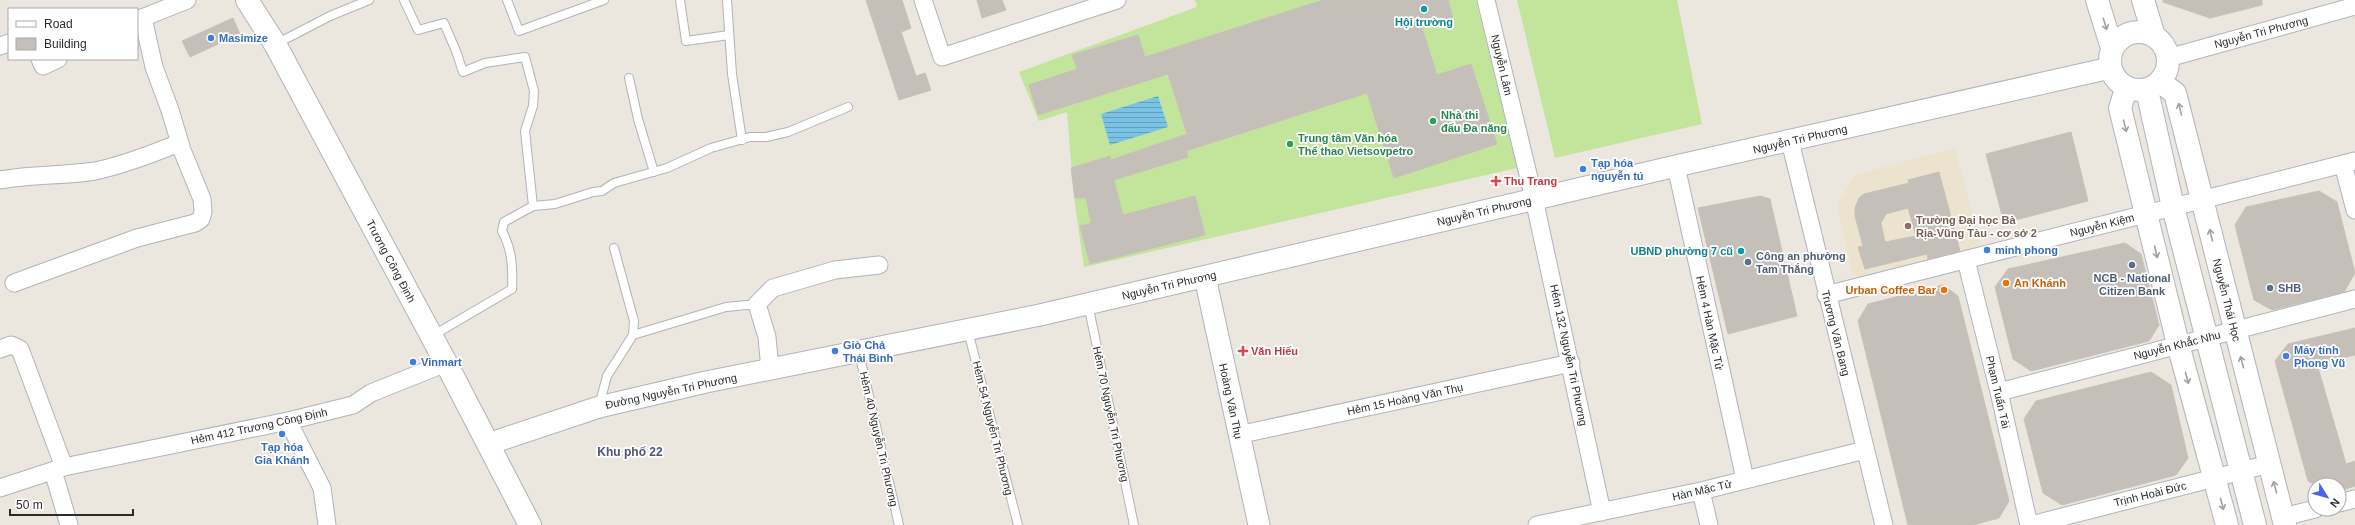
<svg xmlns="http://www.w3.org/2000/svg" width="2355" height="525" viewBox="0 0 2355 525" font-family="Arial,sans-serif">
<style>
.education{fill:#ece3cf}
.pitch{fill:#c2e49b}
.water{fill:url(#water-rules)}
.building{fill:#c4c0b9;stroke:#c7c2b8;fill-rule:evenodd}
.lines{fill:none;stroke-linecap:round;stroke-linejoin:round}
.service-casing{stroke:#b1b3bd;stroke-width:10}
.minor-casing{stroke:#b1b3bd;stroke-width:19}
.tertiary-casing{stroke:#b1b3bd;stroke-width:23}
.secondary-casing{stroke:#b1b3bd;stroke-width:24}
.service{stroke:#fff;stroke-width:8}
.minor{stroke:#fff;stroke-width:17}
.tertiary{stroke:#fff;stroke-width:21}
.secondary{stroke:#fff;stroke-width:22}
.oneway{stroke:#a0a0a0}
.culture-dot{fill:#0f9aa8;stroke:#fff;stroke-width:1.5}
.shop-dot{fill:#3f7fe0;stroke:#fff;stroke-width:1.5}
.leisure-dot{fill:#2e9e5b;stroke:#fff;stroke-width:1.5}
.health-dot{fill:#e0444e;stroke:#fff;stroke-width:1.5}
.education-dot{fill:#8d6e63;stroke:#fff;stroke-width:1.5}
.service-dot{fill:#5c6f8a;stroke:#fff;stroke-width:1.5}
.food-dot{fill:#e8710a;stroke:#fff;stroke-width:1.5}
.labels{text-anchor:middle;stroke-width:3.5;stroke-linejoin:round;paint-order:stroke}
.culture-label{font-size:11px;font-weight:bold;fill:#0d838f;stroke:#fff}
.street-label{font-size:11px;fill:#2b2b2b;stroke:#fff}
.shop-label{font-size:11px;font-weight:bold;fill:#366cbe;stroke:#fff;text-anchor:start}
.leisure-label{font-size:11px;font-weight:bold;fill:#27864d;stroke:#fff;text-anchor:start}
.health-label{font-size:11px;font-weight:bold;fill:#be3a42;stroke:#fff;text-anchor:start}
.education-label{font-size:11px;font-weight:bold;fill:#785e54;stroke:#fff;text-anchor:start}
.service-label{font-size:11px;font-weight:bold;fill:#4e5e75;stroke:#fff;text-anchor:start}
.food-label{font-size:11px;font-weight:bold;fill:#c56008;stroke:#fff;text-anchor:start}
.neighbourhood-label{font-size:12px;font-weight:bold;fill:#4e5478;stroke:#fff}
</style>
<defs>
<pattern id="water-rules" width="6" height="5" patternUnits="userSpaceOnUse"><rect width="6" height="5" fill="#79c4e5"/><path d="M0 2.5h6" fill="none" stroke="#639fba"/></pattern>
</defs>
<rect width="100%" height="100%" fill="#ebe6de"/>
<path class="education" d="M1955,148L1981,248L1866,280L1852,273L1837,205L1855,175Z"/>
<path class="pitch" d="M1195,0H1476L1517,168L1084,267L1074,197L1067,112L1039,121L1019,72L1197,7Z
M1517,0H1677L1702,124L1555,158Z"/>
<path class="water" d="M1158,96L1168,127L1110,145L1101,114Z"/>
<path class="building" d="M866,0H902L911,28L901,32L916,76L925,73L931,90L899,100Z
M977,0H1002L1006,10L982,18Z
M1323,0H1448L1453,18L1422,28L1437,75L1471,64L1497,144L1394,178L1367,93L1186,151L1188,157L1114,180L1123,215L1195,196L1205,235L1090,264L1080,226L1091,223L1086,198H1075L1071,168L1110,156L1111,160L1187,134L1168,74L1038,115L1029,85L1077,69L1072,55L1138,35L1145,57Z
M2163,0H2262V5L2210,18L2163,2Z
M233,18L240,34L190,57L182,41Z
M2071,132L2088,201L2004,223L1986,154Z
M1939,172L1960,251L1928,259L1927,254L1865,269L1858,247L1863,246L1855,216V208L1859,198L1864,194L1909,183L1908,180ZM1908,208L1916,236L1885,242L1881,223L1886,214Z
M2319,191L2337,202L2355,273L2344,292L2272,310L2254,300L2235,225L2246,207Z
M1760,196L1770,199L1797,316L1728,334L1698,208Z
M2125,243L2141,254L2159,325L2149,341L2031,371L2013,359L1995,287L2008,269Z
M1943,285L1958,296L2009,501L1999,518L1973,525H1908L1858,321L1868,304Z
M2355,328V355L2317,364L2346,464L2355,461V486L2339,491V485H2315L2308,481L2275,361L2288,344Z
M2151,372L2171,385L2188,458L2176,475L2062,505L2043,493L2024,419L2036,401Z"/>
<g class="lines">
<defs>
<path id="service" d="M404,0L418,30L444,23L456,51L463,72L485,63L525,57L534,91L533,106L525,131L533,206
M507,0L519,31L604,0
M680,0L686,41L729,35
M727,0L732,74L742,140
M276,44L330,16L369,0
M629,78L638,119L654,172
M614,248L634,321L633,335
M1088,304L1134,525
M968,331L1018,525
M432,336L512,289C513,268 512,249 502,231L504,222L533,206L555,204L593,192L602,191L614,183L667,168L711,148L750,137H766L788,132L848,107
M859,353L899,525
M599,406L607,376L633,335L726,307L757,304"/>
<path id="minor" d="M923,0L942,57L1117,0
M1486,0L1534,199L1602,512
M137,20L187,0
M0,46L9,43
M2168,58L2355,6
M40,59L43,66L58,59
M1790,141L1884,525
M2343,164L2355,210
M1676,166L1745,479
M0,180C31,174 64,176 95,171C124,165 152,154 179,143
M1966,260L1999,392L2029,525
M14,283L137,238L195,223L201,219L203,212L202,199L182,150L170,110L154,67L143,18
M1826,295L2355,161
M0,349L11,345L20,349L64,467
M770,370L767,337L757,304L773,288L835,270L879,265
M1999,392L2355,299
M288,421L322,488L327,525
M1238,435L1571,363
M53,471L69,525
M0,488L64,467L288,421L353,405L371,393L446,363
M1701,491L1709,525
M2339,503L2355,499
M2283,517L2315,509
M1537,525L1701,491L1865,450
M2031,525L2269,464"/>
<path id="tertiary" d="M1205,277L1259,525
M488,444L599,407L706,382L1040,315L1676,166L2110,68"/>
<path id="secondary" d="M247,0L275,44L446,363L530,525
M2097,0L2112,48
M2143,0L2154,36
M2110 61a29 29 0 1 1 58 0a29 29 0 1 1-58 0Z
M2160,82L2175,93L2285,525
M2126,89L2120,108L2178,344L2227,525
M2147,90L2173,207L2255,525"/>
</defs>
<use href="#service" class="service-casing"/>
<use href="#minor" class="minor-casing"/>
<use href="#tertiary" class="tertiary-casing"/>
<use href="#secondary" class="secondary-casing"/>
<use href="#service" class="service"/>
<use href="#minor" class="minor"/>
<use href="#tertiary" class="tertiary"/>
<use href="#secondary" class="secondary"/>
</g>
<defs><path id="oneway-shaft" d="M-6 0H5M1.5-3L5.5 0L1.5 3" fill="none" stroke-width="1.6" stroke-linecap="round" stroke-linejoin="round"/></defs>
<g class="oneway">
<use href="#oneway-shaft" transform="translate(2105 24) rotate(73)"/>
<use href="#oneway-shaft" transform="translate(2180 109) rotate(-104)"/>
<use href="#oneway-shaft" transform="translate(2125 126) rotate(76)"/>
<use href="#oneway-shaft" transform="translate(2211 235) rotate(-104)"/>
<use href="#oneway-shaft" transform="translate(2156 252) rotate(77)"/>
<use href="#oneway-shaft" transform="translate(2242 362) rotate(-105)"/>
<use href="#oneway-shaft" transform="translate(2187 378) rotate(75)"/>
<use href="#oneway-shaft" transform="translate(2275 487) rotate(-105)"/>
<use href="#oneway-shaft" transform="translate(2222 504) rotate(75)"/>
</g>
<g class="culture-dot">
<circle cx="1424" cy="9" r="4"/>
<circle cx="1741" cy="251" r="4"/>
</g>
<g class="shop-dot">
<circle cx="211" cy="38" r="4"/>
<circle cx="1583" cy="169" r="4"/>
<circle cx="1987" cy="250" r="4"/>
<circle cx="835" cy="351" r="4"/>
<circle cx="2286" cy="356" r="4"/>
<circle cx="413" cy="362" r="4"/>
<circle cx="282" cy="434" r="4"/>
</g>
<g class="leisure-dot">
<circle cx="1433" cy="121" r="4"/>
<circle cx="1290" cy="144" r="4"/>
</g>
<g class="health-dot">
<path d="M1494 175h4v4h4v4h-4v4h-4v-4h-4v-4h4z"/>
<path d="M1241 345h4v4h4v4h-4v4h-4v-4h-4v-4h4z"/>
</g>
<circle class="education-dot" cx="1908" cy="226" r="4"/>
<g class="service-dot">
<circle cx="1748" cy="262" r="4"/>
<circle cx="2132" cy="265" r="4"/>
<circle cx="2270" cy="288" r="4"/>
</g>
<g class="food-dot">
<circle cx="2006" cy="283" r="4"/>
<circle cx="1944" cy="290" r="4"/>
</g>
<g class="labels">
<g class="culture-label">
<text x="1424" y="26">Hội trường</text>
<text x="1733" y="255" text-anchor="end">UBND phường 7 cũ</text>
</g>
<g class="street-label">
<text transform="translate(2261 32) rotate(-15)" y="4">Nguyễn Tri Phương</text>
<text transform="translate(1502 65) rotate(77)" y="4">Nguyễn Lâm</text>
<text transform="translate(1800 139) rotate(-13)" y="4">Nguyễn Tri Phương</text>
<text transform="translate(1484 211) rotate(-13)" y="4">Nguyễn Tri Phương</text>
<text transform="translate(2102 225) rotate(-14)" y="4">Nguyễn Kiệm</text>
<text transform="translate(391 261) rotate(62)" y="4">Trương Công Định</text>
<text transform="translate(1169 285) rotate(-13)" y="4">Nguyễn Tri Phương</text>
<text transform="translate(2227 300) rotate(76)" y="4">Nguyễn Thái Học</text>
<text transform="translate(1710 323) rotate(78)" y="4">Hẻm 4 Hàn Mặc Tử</text>
<text transform="translate(1836 333) rotate(76)" y="4">Trương Văn Bang</text>
<text transform="translate(2177 345) rotate(-14)" y="4">Nguyễn Khắc Nhu</text>
<text transform="translate(1569 355) rotate(78)" y="4">Hẻm 132 Nguyễn Tri Phương</text>
<text transform="translate(671 391) rotate(-12)" y="4">Đường Nguyễn Tri Phương</text>
<text transform="translate(1998 392) rotate(77)" y="4">Phạm Tuấn Tài</text>
<text transform="translate(1405 399) rotate(-12)" y="4">Hẻm 15 Hoàng Văn Thụ</text>
<text transform="translate(1231 401) rotate(78)" y="4">Hoàng Văn Thụ</text>
<text transform="translate(1111 414) rotate(78)" y="4">Hẻm 70 Nguyễn Tri Phương</text>
<text transform="translate(259 426) rotate(-12)" y="4">Hẻm 412 Trương Công Định</text>
<text transform="translate(993 428) rotate(76)" y="4">Hẻm 54 Nguyễn Tri Phương</text>
<text transform="translate(879 439) rotate(77)" y="4">Hẻm 40 Nguyễn Tri Phương</text>
<text transform="translate(1702 490) rotate(-13)" y="4">Hàn Mặc Tử</text>
<text transform="translate(2150 494) rotate(-14)" y="4">Trịnh Hoài Đức</text>
</g>
<g class="shop-label">
<text x="219" y="42">Masimize</text>
<text x="1591" y="167">Tạp hóa<tspan x="1591" dy="13">nguyễn tú</tspan></text>
<text x="1995" y="254">minh phong</text>
<text x="843" y="349">Giò Chả<tspan x="843" dy="13">Thái Bình</tspan></text>
<text x="2294" y="354">Máy tính<tspan x="2294" dy="13">Phong Vũ</tspan></text>
<text x="421" y="366">Vinmart</text>
<text x="282" y="451" text-anchor="middle">Tạp hóa<tspan x="282" dy="13">Gia Khánh</tspan></text>
</g>
<g class="leisure-label">
<text x="1441" y="119">Nhà thi<tspan x="1441" dy="13">đấu Đa năng</tspan></text>
<text x="1298" y="142">Trung tâm Văn hóa<tspan x="1298" dy="13">Thể thao Vietsovpetro</tspan></text>
</g>
<g class="health-label">
<text x="1504" y="185">Thu Trang</text>
<text x="1251" y="355">Văn Hiếu</text>
</g>
<g class="education-label">
<text x="1916" y="224">Trường Đại học Bà<tspan x="1916" dy="13">Rịa-Vũng Tàu - cơ sở 2</tspan></text>
</g>
<g class="service-label">
<text x="1756" y="260">Công an phường<tspan x="1756" dy="13">Tam Thắng</tspan></text>
<text x="2132" y="282" text-anchor="middle">NCB - National<tspan x="2132" dy="13">Citizen Bank</tspan></text>
<text x="2278" y="292">SHB</text>
</g>
<g class="food-label">
<text x="2014" y="287">An Khánh</text>
<text x="1936" y="294" text-anchor="end">Urban Coffee Bar</text>
</g>
<g class="neighbourhood-label">
<text x="630" y="456">Khu phố 22</text>
</g>
</g>
<rect x="8" y="8" width="130" height="52" fill="#ffffff" stroke="#aaaaaa"/>
<rect x="16" y="21" width="20" height="6" fill="#ffffff" stroke="#aaaaaa"/>
<text x="44" y="28" font-size="12" fill="#2b2b2b">Road</text>
<rect x="16" y="38" width="20" height="12" fill="#c4c0b9" stroke="#aaaaaa"/>
<text x="44" y="48" font-size="12" fill="#2b2b2b">Building</text>
<g transform="translate(2327 497) rotate(127)"><circle r="19" fill="#ffffff" stroke="#aaaaaa"/>
<path d="M0-3L7 15L0 10L-7 15Z" fill="#4b62ec"/>
<text y="-6" font-size="11" font-weight="bold" text-anchor="middle" fill="#2b2b2b">N</text>
</g>
<path d="M10 509v6h123v-6" fill="none" stroke="#2b2b2b" stroke-width="2"/>
<text x="16" y="509" font-size="12" fill="#2b2b2b" stroke="#ffffff" stroke-width="3" paint-order="stroke">50 m</text>
</svg>
